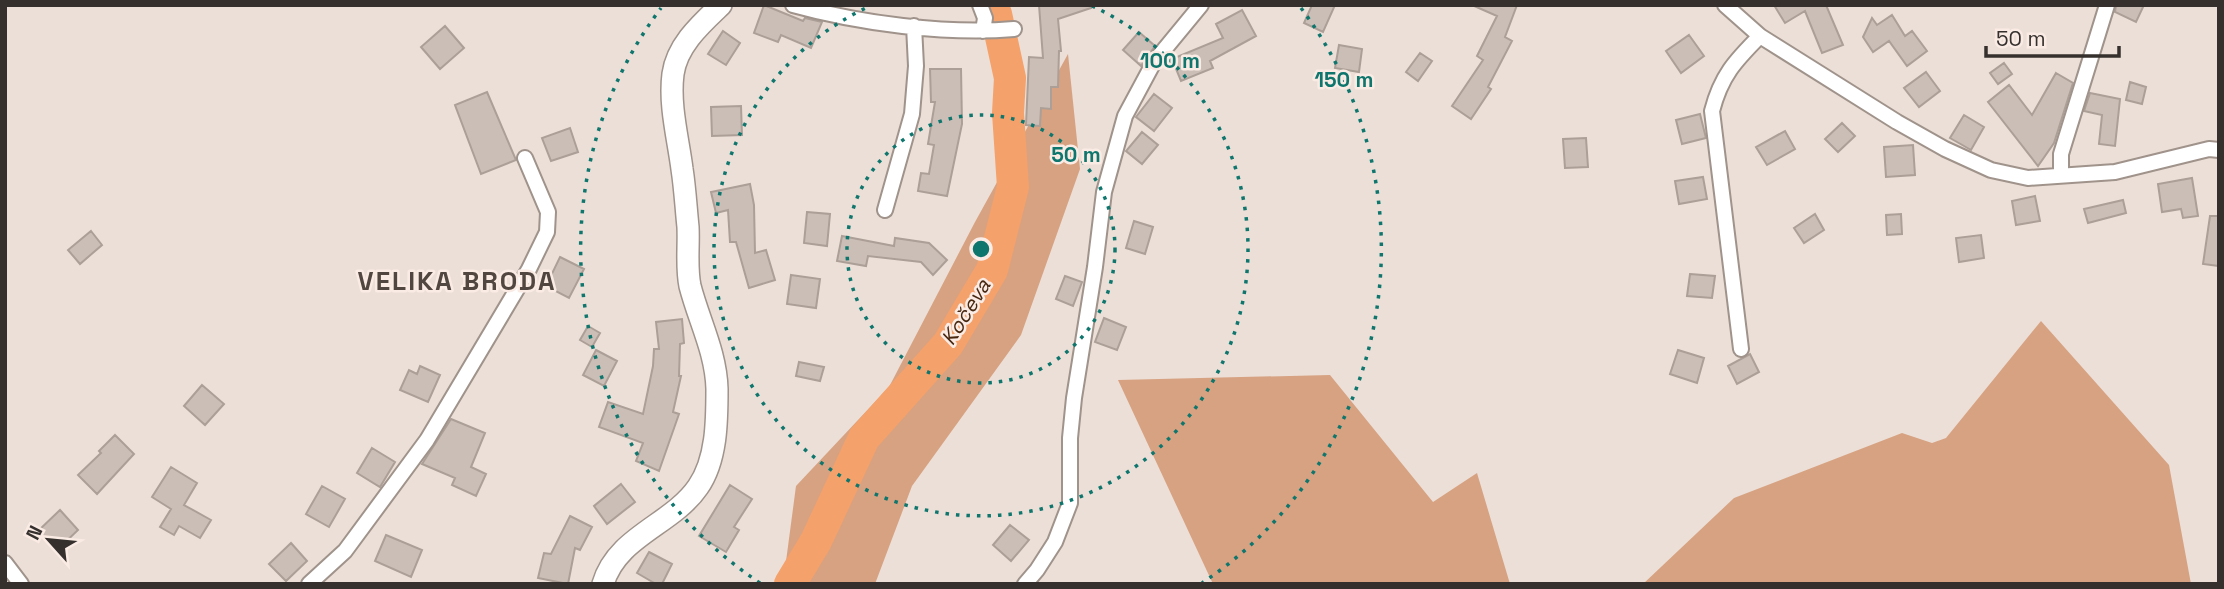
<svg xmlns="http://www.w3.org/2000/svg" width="2224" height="589" viewBox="0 0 2224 589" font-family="'Space Grotesk',sans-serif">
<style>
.green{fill:#d7a281}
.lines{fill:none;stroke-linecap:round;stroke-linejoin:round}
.river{stroke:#f4a16b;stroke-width:32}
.building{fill:#cbbeb7;stroke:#ab9f97;stroke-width:2}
.street-casing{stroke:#9f938b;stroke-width:18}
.secondary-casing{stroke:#9f938b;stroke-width:24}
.street{stroke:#fff;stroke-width:14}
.secondary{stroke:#fff;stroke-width:21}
.ring{fill:none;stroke:#0f766e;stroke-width:3.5;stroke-dasharray:3.5 7}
.labels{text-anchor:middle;stroke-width:5;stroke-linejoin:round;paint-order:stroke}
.water-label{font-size:21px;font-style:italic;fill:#492811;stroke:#faece5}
.district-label{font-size:26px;font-weight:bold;letter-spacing:2px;fill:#524740;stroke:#faece5}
.centre{fill:#0f766e;stroke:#faece5;stroke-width:3.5}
.ring-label{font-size:21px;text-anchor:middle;font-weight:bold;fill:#0f766e;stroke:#faece5;stroke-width:5;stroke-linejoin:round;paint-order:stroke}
</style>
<rect width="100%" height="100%" fill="#ecdfd7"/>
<path class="green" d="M1068,54L1080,169L1021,335L912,486L875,584H783L796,486L889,387L975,222Z
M2041,321L2169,465L2191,584H1643L1734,498L1902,433L1932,443L1946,438Z
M1330,375L1433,502L1477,473L1510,584H1213L1118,380Z"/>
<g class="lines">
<path class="river" d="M790,584L816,541L864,438L948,344L992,270L1013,187L1008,113L1010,78L996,14L991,5"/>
</g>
<path class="building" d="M764,5L803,21L805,18L822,22L811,48L781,35L778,42L754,33Z
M1039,5H1091V8L1058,19L1061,51H1059L1058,87H1051V109L1041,108L1040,126L1026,125L1029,57L1043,58Z
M1312,5H1335L1323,32L1304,23Z
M1472,5H1517L1505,37L1512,41L1488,87L1491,89L1471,119L1452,106L1483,60L1477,56L1497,16Z
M1774,5H1826L1843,45L1822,53L1805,11L1785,23Z
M2116,5H2144L2136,22L2115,12Z
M1242,10L1256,36L1210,61L1213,68L1181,81L1172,59L1223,38L1216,24Z
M1892,15L1905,36L1912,31L1927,51L1907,66L1889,41L1873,52L1863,37L1872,18L1877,25Z
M445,26L464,48L440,69L421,47Z
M723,31L740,43L726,65L708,54Z
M1139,32L1155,46L1141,66L1123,50Z
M1689,35L1704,56L1681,73L1666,51Z
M1339,45L1362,49L1359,72L1335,68Z
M1420,53L1432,61L1418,81L1406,72Z
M2004,63L2012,74L1998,84L1990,73Z
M930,69H961L962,124L947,196L918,191L921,173L929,174L934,145L928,144L935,102H931Z
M1926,72L1940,91L1919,107L1904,88Z
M2056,73L2073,83L2054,143L2038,166L1988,102L2009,85L2032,115Z
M2130,82L2146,87L2142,104L2126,100Z
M487,92L516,160L481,174L455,105Z
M2090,93L2120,99L2115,146L2099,144L2102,115L2084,111Z
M1154,94L1172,108L1154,131L1136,117Z
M741,106L742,135L712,136L711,107Z
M1700,114L1706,138L1682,144L1676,120Z
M1964,115L1984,127L1971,150L1950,138Z
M1842,123L1855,136L1838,152L1825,139Z
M570,128L578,152L551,161L542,138Z
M1785,131L1795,149L1767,165L1756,147Z
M1142,132L1158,145L1142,164L1126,151Z
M1586,138L1588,167L1565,168L1563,139Z
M1913,145L1915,175L1886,177L1884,147Z
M1703,177L1707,199L1679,204L1675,181Z
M2192,178L2198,216L2183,218L2181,209L2162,212L2158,184Z
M750,184L754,205L755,253L766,250L775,280L749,288L736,242H730L728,210L716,213L711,192Z
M2035,196L2040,221L2016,225L2012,201Z
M2123,200L2126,213L2088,223L2084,209Z
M807,212L830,214L827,246L804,243Z
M1815,214L1824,230L1804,243L1794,228Z
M1901,214L1902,234L1887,235L1886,215Z
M2210,216H2219V266L2203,264Z
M1134,221L1153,227L1145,254L1126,248Z
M91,231L102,245L80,264L68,250Z
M1981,235L1984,258L1959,262L1956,238Z
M842,236L894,246L895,238L929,243L947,260L933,275L921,262L868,256L866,266L837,261Z
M560,257L584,269L569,298L546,286Z
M1690,274L1715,276L1712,298L1687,296Z
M791,275L820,279L816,308L787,304Z
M1065,276L1082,282L1073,306L1056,299Z
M1104,318L1126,327L1117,350L1095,342Z
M682,319L684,343L680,344L679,376H681L673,412L679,414L659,471L636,461L643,443L599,427L608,402L643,414L653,366L654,349H659L656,322Z
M588,326L600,333L592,347L580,340Z
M596,350L617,361L604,386L583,375Z
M1678,350L1704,358L1697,383L1670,374Z
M1750,354L1759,372L1737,384L1728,366Z
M799,362L824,367L820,381L796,376Z
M420,366L440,375L428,402L400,390L409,370L417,374Z
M202,385L224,404L205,425L184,406Z
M451,419L485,433L471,467L486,474L476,496L452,485L455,478L422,464Z
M115,435L134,454L97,494L78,475L101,453L99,451Z
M372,448L395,462L380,487L357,473Z
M171,467L197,483L184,505L211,520L200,538L179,526L174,535L160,527L171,509L152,497Z
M621,484L635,502L607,524L594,506Z
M730,485L752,499L734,527L739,530L726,552L699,536Z
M322,486L345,499L329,527L306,514Z
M60,510L78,530L57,550L38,531Z
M570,516L592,527L580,550L575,548L568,584L538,578L544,553L551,554Z
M1010,525L1029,540L1011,561L993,545Z
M386,535L422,550L411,577L375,561Z
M291,543L307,561L286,581L269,564Z
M649,552L672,564L662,584H656L637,573Z"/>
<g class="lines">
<defs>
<path id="street" d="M793,5C858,23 947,35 1014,29
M980,5L985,18L983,31
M1725,5L1760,36L1897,122L1945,149L1991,170L2028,178L2115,172L2209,149L2219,150
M2061,175V154L2107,5
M885,210L912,114L916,66L914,26
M1741,349L1712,111C1721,76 1735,61 1760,36
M5,563L21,584
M309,584L345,551L427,440L529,269L547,232L548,212L525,158
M1025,584L1037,570L1055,542L1070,503V438L1074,398L1095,267L1104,192L1125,116L1154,62L1201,5"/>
<path id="secondary" d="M603,584C617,536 672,525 698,487C717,460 717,420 717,389C716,352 699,321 690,286C686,267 689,246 688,227C686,208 685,188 682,169C678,138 669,105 673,74C677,45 701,24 721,5"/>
</defs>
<use href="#street" class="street-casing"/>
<use href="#secondary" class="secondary-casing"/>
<use href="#street" class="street"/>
<use href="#secondary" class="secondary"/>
</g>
<g class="ring">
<circle cx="981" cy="249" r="134"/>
<path d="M1092 6A267 267 0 1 1 870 6"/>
<path d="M760 583A401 401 0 0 1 661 8M1301 8A401 401 0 0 1 1202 583"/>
</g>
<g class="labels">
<g class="water-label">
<text transform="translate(966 312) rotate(-58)" y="7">Kočeva</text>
</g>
<g class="district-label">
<text x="457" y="290">VELIKA BRODA</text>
</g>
</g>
<circle cx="981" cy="249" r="10" class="centre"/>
<g class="ring-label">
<text x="1170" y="68">100 m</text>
<text x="1344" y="87">150 m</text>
<text x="1076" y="162">50 m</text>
</g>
<rect width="2224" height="589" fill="none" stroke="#35302d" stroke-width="14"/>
<g transform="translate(49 540) rotate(297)" stroke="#faece5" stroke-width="5" paint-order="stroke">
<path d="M0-5L12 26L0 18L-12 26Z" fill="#35302d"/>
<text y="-10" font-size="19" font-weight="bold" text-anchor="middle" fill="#35302d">N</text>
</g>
<path d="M1986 46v10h133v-10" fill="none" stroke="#35302d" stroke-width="3.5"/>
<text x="1996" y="46" font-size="21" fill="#35302d" stroke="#faece5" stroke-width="5" paint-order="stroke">50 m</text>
</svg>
